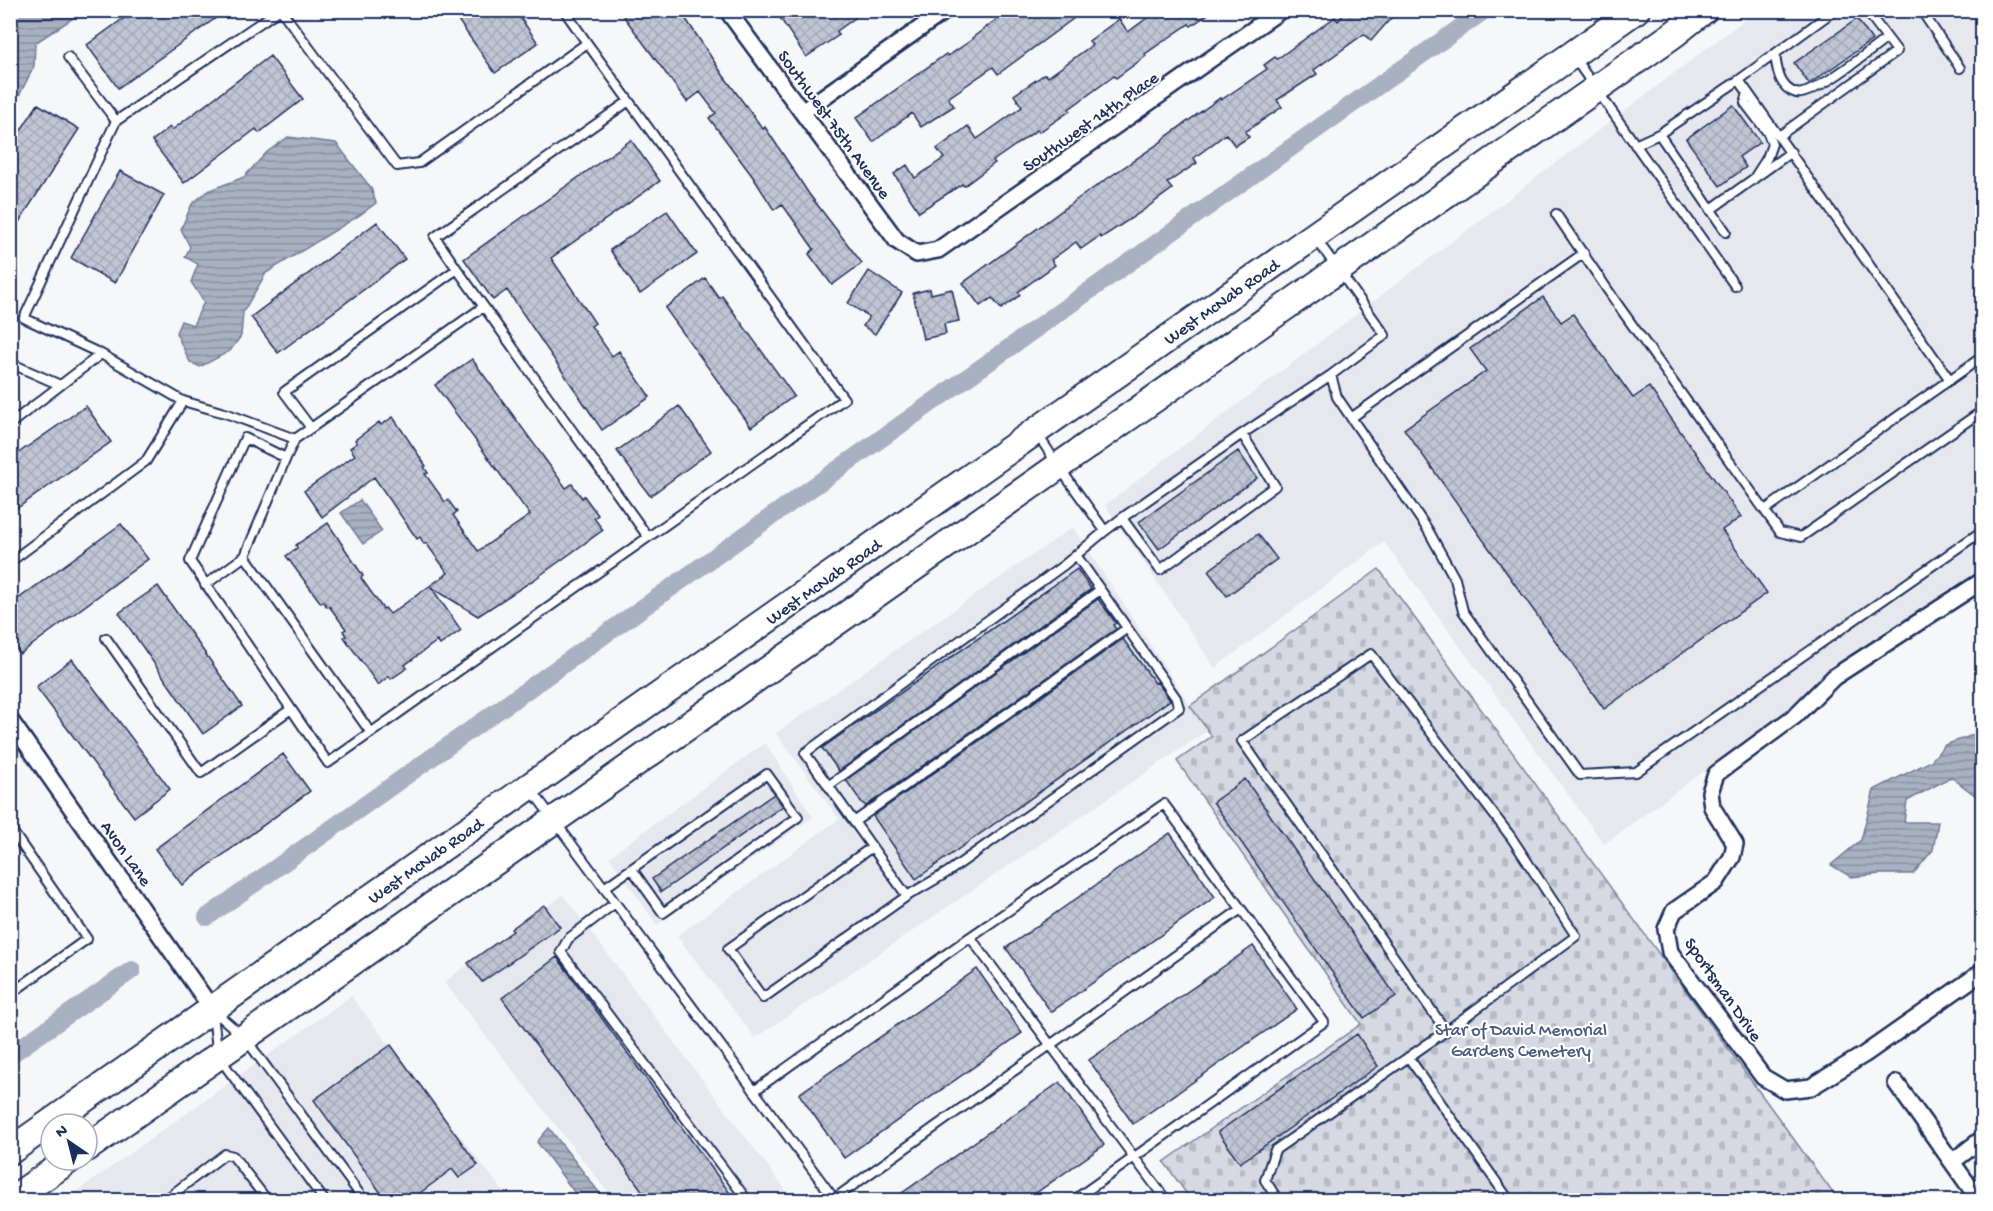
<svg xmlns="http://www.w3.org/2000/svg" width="1993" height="1211" viewBox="0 0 1993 1211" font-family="'Gochi Hand',sans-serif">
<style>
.built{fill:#e6e8ee}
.cemetery{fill:url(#cemetery-stones);stroke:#7884a0;stroke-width:1.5}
.water{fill:url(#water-rules);stroke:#707c99;stroke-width:1.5}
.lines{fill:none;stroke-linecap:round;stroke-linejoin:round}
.canal{stroke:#a9b0c1;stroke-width:18}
.building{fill:url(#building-cross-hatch);stroke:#1b2f5e;stroke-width:1.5}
.lane-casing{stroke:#1b2f5e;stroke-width:12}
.street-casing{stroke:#1b2f5e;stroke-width:20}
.primary-casing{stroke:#1b2f5e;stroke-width:30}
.lane{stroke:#fff;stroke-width:8}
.street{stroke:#fff;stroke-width:15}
.primary{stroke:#fff;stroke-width:26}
.labels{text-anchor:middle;stroke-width:4.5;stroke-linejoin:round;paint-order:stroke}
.street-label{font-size:18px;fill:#1b2f5e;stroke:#fff}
.park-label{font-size:18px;fill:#4a5a7f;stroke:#fff}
</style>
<defs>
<pattern id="cemetery-stones" width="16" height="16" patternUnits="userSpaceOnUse" patternTransform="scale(1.5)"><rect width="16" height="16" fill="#d6d9e2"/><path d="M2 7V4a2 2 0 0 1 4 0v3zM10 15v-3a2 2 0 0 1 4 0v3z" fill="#b7bbc4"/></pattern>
<pattern id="water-rules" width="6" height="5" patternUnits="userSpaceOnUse" patternTransform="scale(1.5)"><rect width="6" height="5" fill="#a9b0c1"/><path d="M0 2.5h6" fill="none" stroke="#8990a0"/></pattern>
<pattern id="building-cross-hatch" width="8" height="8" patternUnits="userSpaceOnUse" patternTransform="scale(1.5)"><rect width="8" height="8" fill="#c0c4d3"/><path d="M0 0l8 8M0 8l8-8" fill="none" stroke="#a4a9b8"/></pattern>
</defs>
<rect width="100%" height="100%" fill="#f6f7f9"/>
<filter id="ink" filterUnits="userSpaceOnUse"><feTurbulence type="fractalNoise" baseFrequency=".0167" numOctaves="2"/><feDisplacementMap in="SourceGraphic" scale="12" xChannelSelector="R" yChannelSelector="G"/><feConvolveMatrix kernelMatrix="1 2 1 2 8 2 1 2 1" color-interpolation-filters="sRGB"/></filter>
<g filter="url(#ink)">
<path class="built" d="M1756,11H1982V568L1604,844L1384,542L1215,668L1105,505Z
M1073,527L1207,731L755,1038L677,936L839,819L776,733Z
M765,743L813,817L657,925L609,857Z
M563,895L793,1200H614L444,982Z
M351,996L510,1200H65Z"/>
<path class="cemetery" d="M1379,569L1838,1200H1191L1164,1162L1361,1024L1177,761L1212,736L1190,706Z"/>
<path class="water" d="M11,10L84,11L35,43L34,66L11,112Z
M288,137L336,143L371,188L376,203L360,215L266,273L243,312L241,336L230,351L200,367L190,362L176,333L181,321L193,325L204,302L191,282L198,264L185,257L190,247L181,229L192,204L208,191L244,177L267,152Z
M360,500L382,531L363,544L341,513Z
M1973,735L1982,737V796H1976L1951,777L1907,801L1904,822H1938L1933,850L1913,874H1881L1851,877L1831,865L1861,840L1874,790L1931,761L1945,745Z
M549,1128L605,1200H580L537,1142Z"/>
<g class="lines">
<path class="canal" d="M207,917L1485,10
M10,1055L132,970"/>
</g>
<path class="building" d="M135,10H227L118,88L87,45Z
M451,10H515L538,43L495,73Z
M619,10H680L723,75L763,129L765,127L809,194L862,263L832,285L809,254L814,249L782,204L774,210L753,177L709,118L716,113L700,92L687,102Z
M791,10H866L837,31L839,35L806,57L780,18Z
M1009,10H1085L998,74L993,67L948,98L954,106L921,127L912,113L873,142L856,118L946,54L948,56L973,39L972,38Z
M1158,10H1214L1191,26L1189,24L1145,54L1146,56L1116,78L1114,76L1069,109L1070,111L1039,132L1037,130L993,161L995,163L964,186L962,184L919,212L894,174L907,165L915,178L944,158L937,149L968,126L977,139L1022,107L1014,95L1045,74L1048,77L1092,45L1089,41L1119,19L1128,32Z
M1347,10H1398L1371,41L1364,34L1314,70L1317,74L1277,100L1282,107L1245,132L1249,137L1235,146L1226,134L1194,158L1197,163L1167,183L1172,189L1141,212L1101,238L1100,236L1081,249L1076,242L1051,260L1055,265L1018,292L1020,295L1001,309L992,298L980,306L963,283L1076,200L1162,141V140L1220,98L1221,100L1267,69L1264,65L1275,57L1277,59L1335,17L1338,21Z
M1857,19L1872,40L1809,84L1794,63Z
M270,56L303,99L259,133L256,129L184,183L152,141L170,127L172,130Z
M38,104L79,129L10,236V147Z
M1733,105L1760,142L1739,157L1746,167L1720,186L1686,139Z
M631,140L660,181L551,258L595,323L591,326L612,356L619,351L650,397L602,430L507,290L493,300L464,259Z
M120,171L164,195L115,283L71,258Z
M667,211L697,254L640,294L610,250Z
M377,222L405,259L278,353L251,317Z
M869,271L902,293L875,334L863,326L869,317L848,303Z
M705,278L719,298L722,296L794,396L751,427L665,308Z
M930,289L931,294L952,289L959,321L944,324L946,334L923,339L913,293Z
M1543,297L1561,322L1573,314L1633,398L1649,387L1741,517L1722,530L1767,593L1604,709L1404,429L1486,371L1470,349Z
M472,359L566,488L572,484L582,498L584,496L598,515L594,518L603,530L535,579L478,616L431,587L461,630L440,645L437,641L405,665L407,668L391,679L389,676L378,685L344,637L346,636L343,631L346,629L329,606L327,607L323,601L321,603L286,556L297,548L296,545L328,523L363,576L361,578L383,609L385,608L390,614L448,573L426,543L424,544L420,537L417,539L374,477L322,517L304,491L355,455L350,448L357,443L355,440L379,422L381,425L393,417L426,466L424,467L428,473L425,474L445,502L448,500L457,512L453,515L478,551L530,515L435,385Z
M86,406L111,442L16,509L10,501V459Z
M679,406L711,451L650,496L617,451Z
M1238,451L1257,478L1159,549L1139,522Z
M121,524L148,559L20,654L10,640V605Z
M1258,534L1277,559L1227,596L1208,571Z
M1077,569L1091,589L839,771L836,767L822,748Z
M158,586L242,706L203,734L119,613Z
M1098,599L1116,623L1113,625L1116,629L866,806L862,803L846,780Z
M1123,639L1155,683L1157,682L1170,700L916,879L873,816Z
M72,659L170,789L134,817L36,687Z
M283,754L310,791L182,885L155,849Z
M1245,779L1396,996L1364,1018L1213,802Z
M774,794L783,806L661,892L652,879Z
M1170,833L1215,897L1051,1012L1006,948Z
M544,905L560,927L482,982L468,963L513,931L511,929Z
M1253,946L1297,1009L1133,1124L1089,1060Z
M557,957L735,1200H649L502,998Z
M977,969L1022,1033L844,1158L799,1094Z
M1357,1034L1378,1066L1240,1163L1218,1132Z
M391,1045L478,1165L459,1178L452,1169L420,1193L426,1200H386L314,1100Z
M1060,1082L1104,1145L1026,1200H892Z"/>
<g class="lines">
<defs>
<path id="lane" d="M281,10L397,166L419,163L587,43L564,10
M1921,10L1960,68
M1775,55C1777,69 1779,88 1796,93C1812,98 1872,49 1887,38
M1575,59L1735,286
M1739,80L1950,380
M1748,93L1745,103L1768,133L1772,144L1767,158L1753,180
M116,121L279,10
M1779,136L1897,51L1866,10
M1635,145L1659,134
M1710,210L1791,152
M1556,214L1618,305L1780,532L1801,537L1982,411
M1726,232L1659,134L1739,80L1835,10
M1317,240L1385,335L1331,375L1337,397L1428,530L1455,579L1463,611L1580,775L1636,772L1982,531
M457,269L435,237L629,101
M10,363L60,385
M183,401L228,414L295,439L286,458L245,438L190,561L328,763L844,399L587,43
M1351,418L1584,253
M10,424L101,354
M311,428L483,307
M1242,434L1331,375
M1038,435L1059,467L1105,531L1122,518L1242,434L1275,486L1160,570L1122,518
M295,439L311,428L284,392L457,269L648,537
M286,458L245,556L371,733
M1765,510L1982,357
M10,562L146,461L183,401L101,354L24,318L116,121L68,57
M205,585L245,556
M106,638L201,773L291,709
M828,786L1100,590
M531,789L835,1200
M854,822L1126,629
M10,828L87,939L10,994
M872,847L728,949L763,998L907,896C873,849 839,801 805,753L1064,565L1105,531
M604,888L767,774L798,817L663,913L632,869
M907,896L948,872L1179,708L1176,698L1076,555
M615,903L568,939L561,952L747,1200
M215,1012L245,1038L364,1200
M213,1014L217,1049
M1409,1058L1509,1200
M221,1060L324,1200
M754,1091L970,937
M834,1199L1241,909
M165,1200L225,1154L233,1156L267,1200
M1074,1200L1324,1022L1164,804L970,937L1166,1200
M1278,1200L1265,1180L1275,1150L1446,1031L1576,936L1511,837L1371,654L1242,741L1446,1031"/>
<path id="street" d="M727,10L897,241L917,254L938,250L1281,10
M802,112L946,10
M1982,581L1834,677L1795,716L1716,774L1710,792L1712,807L1735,844L1732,857L1716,882L1674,911L1666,929L1670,952L1763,1077L1785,1090L1811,1087L1865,1054L1982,972
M10,720L212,1009
M1896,1083L1979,1200
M1952,1162L1982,1139"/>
<path id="primary" d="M87,1148L1674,34L1704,10
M10,1151L1636,10
M11,1200L69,1160"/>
</defs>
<use href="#lane" class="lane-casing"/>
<use href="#street" class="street-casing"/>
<use href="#primary" class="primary-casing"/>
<use href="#lane" class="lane"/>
<use href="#street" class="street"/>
<use href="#primary" class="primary"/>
</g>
</g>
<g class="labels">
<g class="street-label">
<text transform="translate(1090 121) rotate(-35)" y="6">Southwest 14th Place</text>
<text transform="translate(835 124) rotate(54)" y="6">Southwest 75th Avenue</text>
<text transform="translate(1221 301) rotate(-35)" y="6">West McNab Road</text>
<text transform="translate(823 581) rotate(-35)" y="6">West McNab Road</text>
<text transform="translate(127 853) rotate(55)" y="6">Avon Lane</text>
<text transform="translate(425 860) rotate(-35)" y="6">West McNab Road</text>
<text transform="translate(1724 989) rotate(55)" y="6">Sportsman Drive</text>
</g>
<g class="park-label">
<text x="1521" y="1035">Star of David Memorial<tspan x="1521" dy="21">Gardens Cemetery</tspan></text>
</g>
</g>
<rect width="1993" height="1211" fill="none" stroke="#fff" stroke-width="36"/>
<rect x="18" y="18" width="1957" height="1175" fill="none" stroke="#1b2f5e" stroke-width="2" filter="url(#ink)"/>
<g transform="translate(69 1142) rotate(325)"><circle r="28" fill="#ffffff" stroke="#a4acbf" stroke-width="1.5"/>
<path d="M0-4.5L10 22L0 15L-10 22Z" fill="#1b2f5e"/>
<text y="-9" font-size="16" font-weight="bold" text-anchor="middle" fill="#1b2f5e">N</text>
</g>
</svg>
